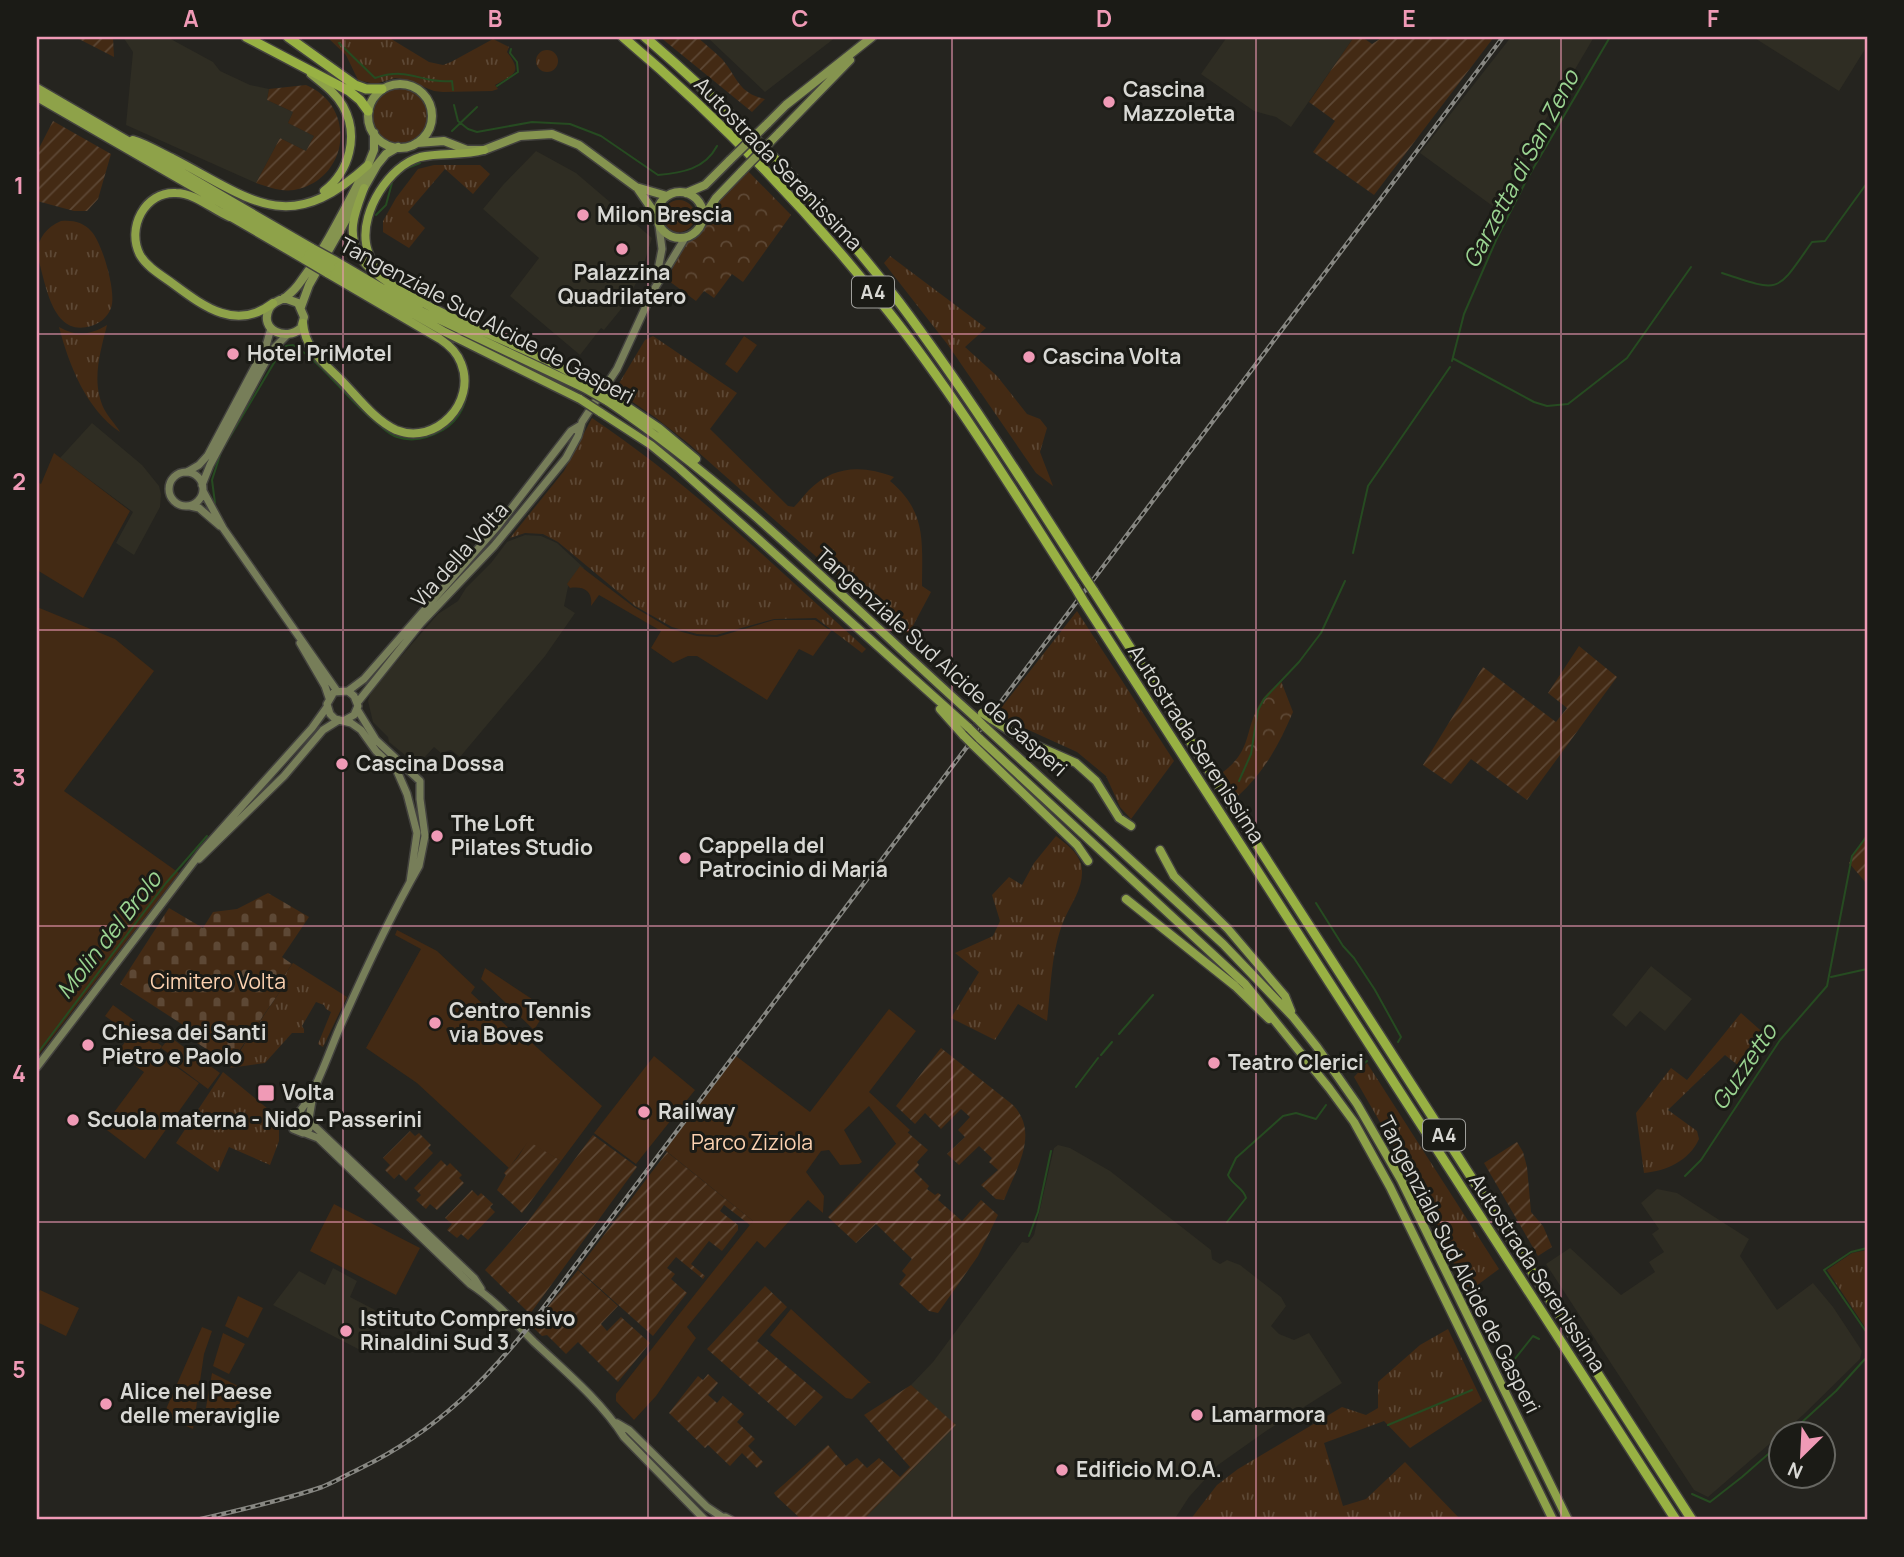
<svg xmlns="http://www.w3.org/2000/svg" width="1904" height="1557" viewBox="0 0 1904 1557" font-family="Manrope,sans-serif">
<style>
.built{fill:#2f2d23}
.grass{fill:url(#grass-tufts)}
.forest{fill:url(#forest-crowns)}
.cemetery{fill:url(#cemetery-stones)}
.park{fill:#432a14}
.garden{fill:url(#garden-furrows)}
.lines{fill:none;stroke-linecap:round;stroke-linejoin:round}
.stream{stroke:#264b21;stroke-width:2}
.secondary-casing{stroke:#43423e;stroke-width:10}
.primary-casing{stroke:#43423e;stroke-width:11}
.trunk-casing{stroke:#43423e;stroke-width:11}
.motorway-casing{stroke:#43423e;stroke-width:12}
.secondary{stroke:#777e59;stroke-width:7}
.primary{stroke:#85944f;stroke-width:8}
.trunk{stroke:#8ea249;stroke-width:8}
.motorway{stroke:#98b143;stroke-width:9}
.rail-casing{stroke:#878782;stroke-width:4.5}
.rail{stroke:#1b1b16;stroke-width:2;stroke-dasharray:5;stroke-linecap:butt}
.primary-bridge-casing{stroke:#43423e;stroke-width:11;stroke-linecap:butt}
.trunk-bridge-casing{stroke:#43423e;stroke-width:11;stroke-linecap:butt}
.motorway-bridge-casing{stroke:#43423e;stroke-width:12;stroke-linecap:butt}
.primary-bridge{stroke:#85944f;stroke-width:8}
.trunk-bridge{stroke:#8ea249;stroke-width:8}
.motorway-bridge{stroke:#98b143;stroke-width:9}
.grid{fill:none;stroke:#f09ab6;stroke-width:2;stroke-opacity:0.55}
.poi-dot{fill:#f09ab6;stroke:#1b1b16;stroke-width:2.5}
.labels{text-anchor:middle;stroke-width:6;stroke-linejoin:round;paint-order:stroke}
.shield{fill:#1b1b16;stroke:#9f9f9b;stroke-width:2}
.shield-label{font-size:19px;font-weight:bold;fill:#d8d8d4}
.poi-label{font-size:21px;font-weight:bold;fill:#d8d8d4;stroke:#1b1b16;text-anchor:start}
.street-label{font-size:21px;fill:#d8d8d4;stroke:#1b1b16}
.park-label{font-size:21px;fill:#fdd2b1;stroke:#1b1b16}
.water-label{font-size:23px;font-style:italic;fill:#9ad491;stroke:#1b1b16}
.neatline{fill:none;stroke:#f09ab6;stroke-width:2.5}
.grid-label{font-size:23px;text-anchor:middle;font-weight:bold;fill:#f09ab6}
</style>
<defs>
<pattern id="grass-tufts" width="24" height="20" patternUnits="userSpaceOnUse" patternTransform="scale(1.75)"><rect width="24" height="20" fill="#432a14"/><path d="M3 7l-1-3M5 7V3M7 7l1-3M15 17l-1-3M17 17v-4M19 17l1-3" fill="none" stroke="#5d4835"/></pattern>
<pattern id="forest-crowns" width="20" height="18" patternUnits="userSpaceOnUse" patternTransform="scale(1.75)"><rect width="20" height="18" fill="#432a14"/><path d="M2 6a3 3 0 1 1 6 0M12 15a3 3 0 1 1 6 0" fill="none" stroke="#5d4835"/></pattern>
<pattern id="cemetery-stones" width="16" height="16" patternUnits="userSpaceOnUse" patternTransform="scale(1.75)"><rect width="16" height="16" fill="#432a14"/><path d="M2 7V4a2 2 0 0 1 4 0v3zM10 15v-3a2 2 0 0 1 4 0v3z" fill="#5d4835"/></pattern>
<pattern id="garden-furrows" width="10" height="10" patternUnits="userSpaceOnUse" patternTransform="scale(1.75)"><rect width="10" height="10" fill="#432a14"/><path d="M-1 1l2-2M0 10L10 0M9 11l2-2" fill="none" stroke="#5d4835"/></pattern>
</defs>
<rect width="100%" height="100%" fill="#25241f"/>
<path class="built" d="M123,37H167L213,62L220,71L250,85L269,89L267,100L293,112L288,123L314,136L306,151L280,138L256,183L126,125L133,52Z
M707,37H836L765,92Z
M1227,37H1354L1291,127L1276,117L1254,111L1201,74Z
M1511,37H1594L1494,207L1420,153Z
M1753,37H1867V46L1839,91Z
M536,151L576,173L652,238L641,273L626,303L604,330L601,328L580,355L510,296L539,258L483,209L503,185Z
M92,423L142,465L159,486L161,494L160,507L134,555L116,543L133,512L60,458Z
M525,535L541,536L557,543L584,568L568,587L564,606L575,613L545,656L460,757L451,750L441,753L434,747L423,759H416L411,755V760L389,742L388,737L373,722L368,701L371,691L438,614L458,601L466,588L491,563L507,542Z
M1651,966L1692,999L1665,1031L1640,1011L1626,1027L1612,1015Z
M1058,1145L1070,1148L1110,1171L1211,1250L1212,1259L1220,1264L1227,1260L1240,1265L1281,1297L1286,1306L1271,1326L1279,1334L1294,1340L1309,1333L1342,1383L1266,1431L1218,1465L1189,1497L1174,1520H863L955,1426L911,1385L933,1362L1022,1242L1028,1243L1034,1235L1054,1148Z
M1657,1189L1677,1193L1749,1239L1740,1256L1777,1310L1813,1283L1833,1307L1862,1351L1860,1359L1803,1415L1708,1497L1694,1490L1546,1264L1570,1248L1621,1295L1655,1272L1649,1262L1664,1252L1652,1234L1659,1229L1641,1203Z
M333,1268L357,1281L350,1297L375,1310L364,1352L273,1305L299,1271L325,1285Z"/>
<path class="grass" d="M327,37H388L429,62L443,65L451,62L493,39L509,47L507,52C523,73 514,74 495,85L498,89L492,91L443,92L434,91L404,79L395,78L375,84L358,80L346,55Z
M536 61a11 11 0 1 1 22 0a11 11 0 1 1-22 0Z
M373 116a27 27 0 1 1 54 0a27 27 0 1 1-54 0Z
M434,165H480L490,174L473,194L445,169L408,212L425,228L409,248L383,232V221L396,198L418,169Z
M663 216a16 16 0 1 1 32 0a16 16 0 1 1-32 0Z
M61,221C73,220 83,222 91,231C102,242 117,293 111,308C108,317 99,324 91,326C52,338 46,284 38,258C36,240 45,228 61,221Z
M890,256L986,328L965,347L997,376L1027,414L1040,419L1047,428L1040,452L1053,486L1036,473L948,345L884,263Z
M107,325C100,353 91,382 104,409C109,418 116,425 120,432C86,409 69,365 59,327C77,337 90,335 107,325Z
M653,336L737,393L710,429L788,506L794,507C800,501 804,495 809,490C834,465 863,465 894,477L890,481C927,512 922,542 922,586L931,592L907,637L689,444L656,418L615,390L645,340Z
M592,418C692,485 778,569 866,649L862,653L816,618L774,619L716,635L697,634L672,627L635,606L558,542L543,534L525,533L510,538L564,471Z
M1077,611L1174,761L1131,819L1120,807L1106,776L1077,752L1022,727L997,713Z
M1056,836C1066,844 1077,851 1081,864C1086,884 1072,902 1064,920C1051,951 1051,988 1047,1021L1018,1004L995,1040L951,1018L979,972L955,953L993,936L1000,921L992,895L1009,877L1022,885L1034,863Z
M293,963L347,997L323,1047L318,1044L331,1012L326,1009L324,1005L316,1002L302,1026L304,1029V1033H292L265,1063L230,1068L232,1065L225,1060L234,1048L240,1051L281,990L277,986Z
M1741,1013L1768,1037V1044L1749,1074L1725,1055L1668,1110L1697,1131L1699,1139C1689,1161 1666,1171 1644,1173L1636,1113L1671,1068L1687,1080Z
M1367,1063L1499,1269L1468,1292L1415,1183L1354,1077Z
M223,1072L279,1118V1141L270,1165L229,1147L218,1172L176,1143Z
M1867,1250V1330L1827,1270L1852,1253Z
M1448,1329L1482,1401L1410,1448L1384,1421L1324,1443L1343,1506L1366,1499L1405,1462L1461,1520H1190L1217,1485L1238,1469L1342,1407L1366,1415L1378,1408V1382L1420,1345Z"/>
<path class="forest" d="M747,170L791,215L743,282L732,274L714,298L704,291L696,301L669,281L676,255L687,243L701,234L714,206Z
M1281,681L1293,712C1279,745 1264,772 1238,796L1223,772C1252,750 1244,733 1259,705C1264,695 1273,688 1281,681Z"/>
<path class="cemetery" d="M268,893L309,917L282,957L292,964L277,986L281,990L239,1051L234,1048L224,1060L197,1043L200,1036L120,984L169,908L203,928L213,912L237,909Z"/>
<path class="park" d="M744,336L757,345L737,373L725,364Z
M54,453L130,511L83,598L37,570V482L41,484Z
M580,566L634,607L671,629L697,636L717,637L774,620H815L831,631L813,656L799,649L767,700L697,656H688L673,663L651,648L661,631L599,595L591,606C593,591 584,586 570,588L567,584Z
M37,607L115,639L154,671L64,791L179,873L37,1057Z
M397,930L437,951L475,987L471,993L528,1046L532,1043L602,1106L561,1161L528,1142L509,1168L417,1083L366,1048L421,949L395,935Z
M485,968L547,1009L534,1030L481,979Z
M113,1005L135,1021L127,1032L105,1016Z
M889,1009L916,1031L869,1092L910,1130L897,1145L869,1106L844,1130L862,1162L859,1164L840,1165L829,1150L821,1151L806,1172L824,1196L823,1213L808,1200L765,1248L757,1241L687,1327L696,1338L656,1396L634,1420L616,1401V1394L753,1221L665,1150L736,1056L810,1112Z
M136,1027L162,1046L157,1053L199,1083L145,1159L103,1127L144,1072L117,1053Z
M170,1037L220,1073L208,1089L176,1065L179,1061L161,1048Z
M654,1056L695,1090L636,1164L594,1133Z
M334,1204L420,1248L396,1295L310,1251Z
M40,1290L79,1308L66,1336L37,1322V1297Z
M238,1296L263,1308L248,1338L225,1326Z
M791,1309L871,1383H868L852,1399L846,1398L770,1335Z
M202,1327L212,1331L204,1354L193,1429L163,1416Z
M223,1333L245,1344L229,1374L213,1366Z
M212,1373L246,1390L229,1425L205,1413Z"/>
<path class="garden" d="M75,37H113L114,57Z
M660,37H697C705,44 714,51 722,59C738,78 738,93 765,99L752,112Z
M1354,37H1362L1372,44L1383,37H1494L1374,195L1313,152L1335,121L1309,102Z
M306,85C358,107 349,180 294,190C281,192 268,187 256,183L280,138L306,151L314,136L288,123L293,112L267,100L269,89Z
M53,121L111,154L98,199L87,211H74L37,201V152Z
M1579,646L1617,677L1527,800L1471,759L1451,784L1423,765L1483,667L1556,722L1567,708L1548,693Z
M1867,833V884L1849,863Z
M941,1048L1013,1105C1040,1133 1016,1169 1004,1200L996,1199L981,1185L998,1170L989,1162L992,1158L979,1146L959,1165L947,1154L965,1137L958,1130L970,1117L961,1109L941,1129L925,1113L915,1124L896,1106Z
M410,1131L415,1136L419,1133L431,1145L428,1148L433,1153L406,1181L399,1174L394,1179L385,1170L390,1165L383,1158Z
M907,1132L928,1150L917,1162L919,1165L914,1171L929,1186L927,1189L935,1195L938,1193L941,1195L938,1200L962,1221L981,1200L998,1215L978,1256L938,1313L929,1311L899,1284L906,1275L902,1271L912,1259L876,1224L856,1243L828,1217Z
M593,1135L637,1167L530,1314L485,1270L526,1224Z
M528,1141L561,1161L522,1213L497,1190L506,1175L504,1173L518,1157Z
M1517,1142L1523,1152L1527,1167L1531,1212L1543,1226L1552,1247L1538,1256L1484,1163Z
M667,1152L753,1221L750,1225L724,1205L720,1211L738,1225V1230L722,1251L709,1241L691,1264L705,1276L703,1279L676,1257L667,1268L675,1274L671,1279L687,1293L653,1336L578,1269Z
M441,1160L447,1166L450,1163L462,1175L459,1178L464,1183L437,1210L430,1204L426,1209L416,1200L421,1195L414,1188Z
M472,1190L478,1196L481,1193L493,1204L490,1207L495,1212L468,1240L461,1234L457,1238L447,1230L452,1224L445,1218Z
M578,1270L618,1306L601,1324L607,1331L621,1317L650,1343L618,1382L578,1342L566,1354L547,1335L542,1336L532,1326Z
M765,1286L787,1307L757,1341L823,1397L795,1426L707,1349Z
M708,1374L718,1383L708,1395L717,1403L723,1396L744,1414L737,1422L755,1439L748,1446L763,1462L757,1468L742,1453L730,1466L708,1445L705,1448L669,1413L698,1376L703,1380Z
M911,1385L956,1425L863,1520H802L776,1496L774,1493L828,1445L846,1466L857,1458L867,1468L879,1458L900,1477L910,1467L864,1415Z"/>
<g class="lines">
<path class="stream" d="M339,43L375,78C410,66 420,84 452,81L453,90
M497,86L518,72L517,62L510,53L511,49
M454,105L458,121L468,129L477,132L532,122L570,124L601,136L658,175C682,173 705,169 717,146
M452,131L477,107
M405,169L420,163
M376,215L386,205L393,179
M1722,273C1782,293 1776,293 1812,242L1825,241L1867,183
M1454,359L1534,402L1547,406L1568,404L1627,358L1691,267
M1452,361L1464,314L1497,238L1527,179L1610,37
M215,503L212,480L221,452L281,351L286,346L293,345C326,365 348,402 379,425C384,429 390,435 397,437C412,442 429,438 443,430C461,419 468,400 468,380
M1353,553L1368,486L1450,367
M1239,781L1251,754L1258,710L1264,699L1299,662L1321,633L1345,581
M1316,903L1343,946L1354,958L1375,990L1401,1037L1398,1042
M1831,977L1867,969
M1119,1034L1153,995
M37,1054L166,883L207,836
M1101,1055L1112,1042
M1354,1072L1367,1061
M1076,1087L1098,1058
M1685,1176L1701,1160L1780,1040L1827,986L1852,856L1867,836
M1227,1222L1246,1198C1244,1188 1232,1185 1228,1175L1236,1158L1283,1116L1296,1113L1316,1119L1326,1105
M1029,1236L1038,1212L1051,1151
M1867,1248L1851,1252L1824,1270L1867,1333
M1514,1360L1533,1336L1539,1339
M1388,1425L1472,1390
M1789,1434L1836,1391L1865,1359
M1692,1494L1710,1502L1742,1477L1782,1442"/>
<defs>
<path id="secondary" d="M656,280L662,249L659,226
M169 489a17 17 0 1 1 34 0a17 17 0 1 1-34 0Z
M187,472L199,465L208,455L266,346L271,328
M202,485L210,465L272,350L287,335
M203,491L223,528L337,691
M190,506L199,508L220,526
M300,643L325,686L329,698
M357,703L421,623L494,546L566,458L578,436L582,422L617,369L653,291L685,238
M345,720L354,715L358,706L354,696L348,691
M199,859L284,776L323,730L339,720
M410,882L417,833L407,794L397,771L376,751L361,730L351,723L335,719L330,714L327,704L334,692L348,691L364,679L497,527L571,431L581,425
M37,1067L202,851L312,728L327,707
M299,1115L306,1116L310,1122L309,1129L303,1133L293,1129V1119C316,1097 329,1050 343,1020C366,968 391,915 419,866L425,836L420,799V781L376,740L357,709
M309,1119L313,1095
M310,1122L474,1278L481,1289
M305,1133L318,1138L470,1284C494,1299 514,1322 534,1342C565,1371 601,1401 624,1437L705,1520
M617,1423L629,1430L707,1507L722,1517
M716,1520L725,1517L731,1520"/>
<path id="primary" d="M368 116a32 32 0 1 1 64 0a32 32 0 1 1-64 0Z
M767,124L786,105L872,37
M779,133L850,60
M417,143L444,141L467,150H484L520,136L552,134L579,145L636,187L667,196
M638,189L656,215
M657 215a23 23 0 1 1 46 0a23 23 0 1 1-46 0Z
M686,193L705,185L730,160
M703,218L716,198L742,171
M284,298L298,303L304,317L301,328C286,342 259,330 269,309C273,301 280,301 286,297C291,293 297,287 301,281C327,246 347,204 368,165L374,150V133
M301,307L309,285L377,165L386,154L398,147"/>
<path id="trunk" d="M311,74C323,84 335,92 343,106C359,135 350,171 324,191
M37,88L312,248
M37,97L309,254
M133,140C147,144 159,152 172,158C253,200 288,238 368,165
M364,188C356,210 346,231 359,255C379,292 503,339 544,359C560,367 576,376 592,384
M226,214L305,260
M230,217C213,210 195,193 176,193C145,191 126,228 140,255C147,267 161,275 172,283C203,306 236,332 273,303
M334,260L421,311L586,389
M331,267L443,331L580,399
M377,273C373,263 367,253 366,243C361,211 389,166 420,157C441,152 463,156 484,150
M303,323C305,349 323,362 340,379C357,396 374,420 396,430C436,446 477,402 461,363C457,352 449,345 440,339L327,273
M610,395L659,428L696,459
M607,401C742,492 856,611 977,719
M600,412L651,445L679,468L969,728
M940,709L964,736
M991,719L1024,740L1076,763L1096,781L1119,818L1131,826
M985,727L1223,944L1293,1017L1317,1047L1357,1104L1401,1180L1568,1520
M979,738L1245,984L1329,1088L1354,1122L1390,1187L1553,1520
M972,744L1077,845L1088,861
M1160,850L1174,876L1228,929L1285,996L1291,1011
M1126,899L1235,986L1269,1019"/>
<path id="motorway" d="M246,37L349,91L360,100L368,111
M288,37L355,85L366,89H382
M623,37C720,119 809,211 888,311C957,398 1015,494 1075,587
M645,37C737,116 825,205 899,302C965,390 1024,483 1083,575
M1093,590L1692,1520
M1084,602L1676,1520"/>
</defs>
<use href="#secondary" class="secondary-casing"/>
<use href="#primary" class="primary-casing"/>
<use href="#trunk" class="trunk-casing"/>
<use href="#motorway" class="motorway-casing"/>
<use href="#secondary" class="secondary"/>
<use href="#primary" class="primary"/>
<use href="#trunk" class="trunk"/>
<use href="#motorway" class="motorway"/>
<defs>
<path id="rail" d="M197,1520C239,1510 281,1501 322,1487C335,1482 348,1474 361,1468C437,1431 490,1377 541,1311L1503,37"/>
</defs>
<use href="#rail" class="rail-casing"/>
<use href="#rail" class="rail"/>
<defs>
<path id="primary-bridge" d="M730,160L767,124
M742,171L779,133"/>
<path id="trunk-bridge" d="M312,248L334,260
M309,254L331,267
M305,260L327,273
M592,384L610,395
M586,389L607,401
M580,399L600,412
M982,713L991,719
M977,719L985,727
M969,728L979,738
M964,736L972,744"/>
<path id="motorway-bridge" d="M1083,575L1093,590
M1075,587L1084,602"/>
</defs>
<use href="#primary-bridge" class="primary-bridge-casing"/>
<use href="#trunk-bridge" class="trunk-bridge-casing"/>
<use href="#motorway-bridge" class="motorway-bridge-casing"/>
<use href="#primary-bridge" class="primary-bridge"/>
<use href="#trunk-bridge" class="trunk-bridge"/>
<use href="#motorway-bridge" class="motorway-bridge"/>
</g>
<path class="grid" d="M343,37V1520M648,37V1520M952,37V1520M1256,37V1520M1561,37V1520M37,334H1867M37,630H1867M37,926H1867M37,1222H1867"/>
<g class="poi-dot">
<circle cx="1109" cy="102" r="7"/>
<circle cx="583" cy="215" r="7"/>
<circle cx="622" cy="249" r="7"/>
<circle cx="233" cy="354" r="7"/>
<circle cx="1029" cy="357" r="7"/>
<circle cx="342" cy="764" r="7"/>
<circle cx="437" cy="836" r="7"/>
<circle cx="685" cy="858" r="7"/>
<circle cx="435" cy="1023" r="7"/>
<circle cx="88" cy="1045" r="7"/>
<circle cx="1214" cy="1063" r="7"/>
<rect x="257" y="1084" width="18" height="18" rx="3.5"/>
<circle cx="644" cy="1112" r="7"/>
<circle cx="73" cy="1120" r="7"/>
<circle cx="346" cy="1331" r="7"/>
<circle cx="106" cy="1404" r="7"/>
<circle cx="1197" cy="1415" r="7"/>
<circle cx="1062" cy="1470" r="7"/>
</g>
<g class="labels">
<g class="shield">
<rect x="852" y="276.5" width="42" height="31" rx="5"/>
<rect x="1423" y="1119.5" width="42" height="31" rx="5"/>
</g>
<g class="shield-label">
<text x="873" y="299">A4</text>
<text x="1444" y="1142">A4</text>
</g>
<g class="poi-label">
<text x="1123" y="97">Cascina<tspan x="1123" dy="24">Mazzoletta</tspan></text>
<text x="597" y="222">Milon Brescia</text>
<text x="622" y="280" text-anchor="middle">Palazzina<tspan x="622" dy="24">Quadrilatero</tspan></text>
<text x="247" y="361">Hotel PriMotel</text>
<text x="1043" y="364">Cascina Volta</text>
<text x="356" y="771">Cascina Dossa</text>
<text x="451" y="831">The Loft<tspan x="451" dy="24">Pilates Studio</tspan></text>
<text x="699" y="853">Cappella del<tspan x="699" dy="24">Patrocinio di Maria</tspan></text>
<text x="449" y="1018">Centro Tennis<tspan x="449" dy="24">via Boves</tspan></text>
<text x="102" y="1040">Chiesa dei Santi<tspan x="102" dy="24">Pietro e Paolo</tspan></text>
<text x="1228" y="1070">Teatro Clerici</text>
<text x="282" y="1100">Volta</text>
<text x="658" y="1119">Railway</text>
<text x="87" y="1127">Scuola materna - Nido - Passerini</text>
<text x="360" y="1326">Istituto Comprensivo<tspan x="360" dy="24">Rinaldini Sud 3</tspan></text>
<text x="120" y="1399">Alice nel Paese<tspan x="120" dy="24">delle meraviglie</tspan></text>
<text x="1211" y="1422">Lamarmora</text>
<text x="1076" y="1477">Edificio M.O.A.</text>
</g>
<g class="street-label">
<text transform="translate(778 164) rotate(46)" y="7">Autostrada Serenissima</text>
<text transform="translate(487 321) rotate(28)" y="7">Tangenziale Sud Alcide de Gasperi</text>
<text transform="translate(460 555) rotate(-48)" y="7">Via della Volta</text>
<text transform="translate(941 662) rotate(42)" y="7">Tangenziale Sud Alcide de Gasperi</text>
<text transform="translate(1196 744) rotate(57)" y="7">Autostrada Serenissima</text>
<text transform="translate(1459 1265) rotate(63)" y="7">Tangenziale Sud Alcide de Gasperi</text>
<text transform="translate(1537 1273) rotate(57)" y="7">Autostrada Serenissima</text>
</g>
<g class="park-label">
<text x="218" y="989">Cimitero Volta</text>
<text x="752" y="1150">Parco Ziziola</text>
</g>
<g class="water-label">
<text transform="translate(1521 169) rotate(-62)" y="8">Garzetta di San Zeno</text>
<text transform="translate(109 935) rotate(-52)" y="8">Molin del Brolo</text>
<text transform="translate(1744 1067) rotate(-56)" y="8">Guzzetto</text>
</g>
</g>
<rect width="1904" height="1557" fill="none" stroke="#1b1b16" stroke-width="77"/>
<g transform="translate(1802 1455) rotate(204)"><circle r="33" fill="#1b1b16" stroke="#676762" stroke-width="2"/>
<path d="M0-5L12 26L0 18L-12 26Z" fill="#f09ab6"/>
<text y="-10" font-size="19" font-weight="bold" text-anchor="middle" fill="#d8d8d4">N</text>
</g>
<rect x="38" y="38" width="1828" height="1480" class="neatline"/>
<g class="grid-label">
<text x="191" y="27">A</text>
<text x="495" y="27">B</text>
<text x="800" y="27">C</text>
<text x="1104" y="27">D</text>
<text x="1409" y="27">E</text>
<text x="1713" y="27">F</text>
<text x="19" y="194">1</text>
<text x="19" y="490">2</text>
<text x="19" y="786">3</text>
<text x="19" y="1082">4</text>
<text x="19" y="1378">5</text>
</g>
</svg>
